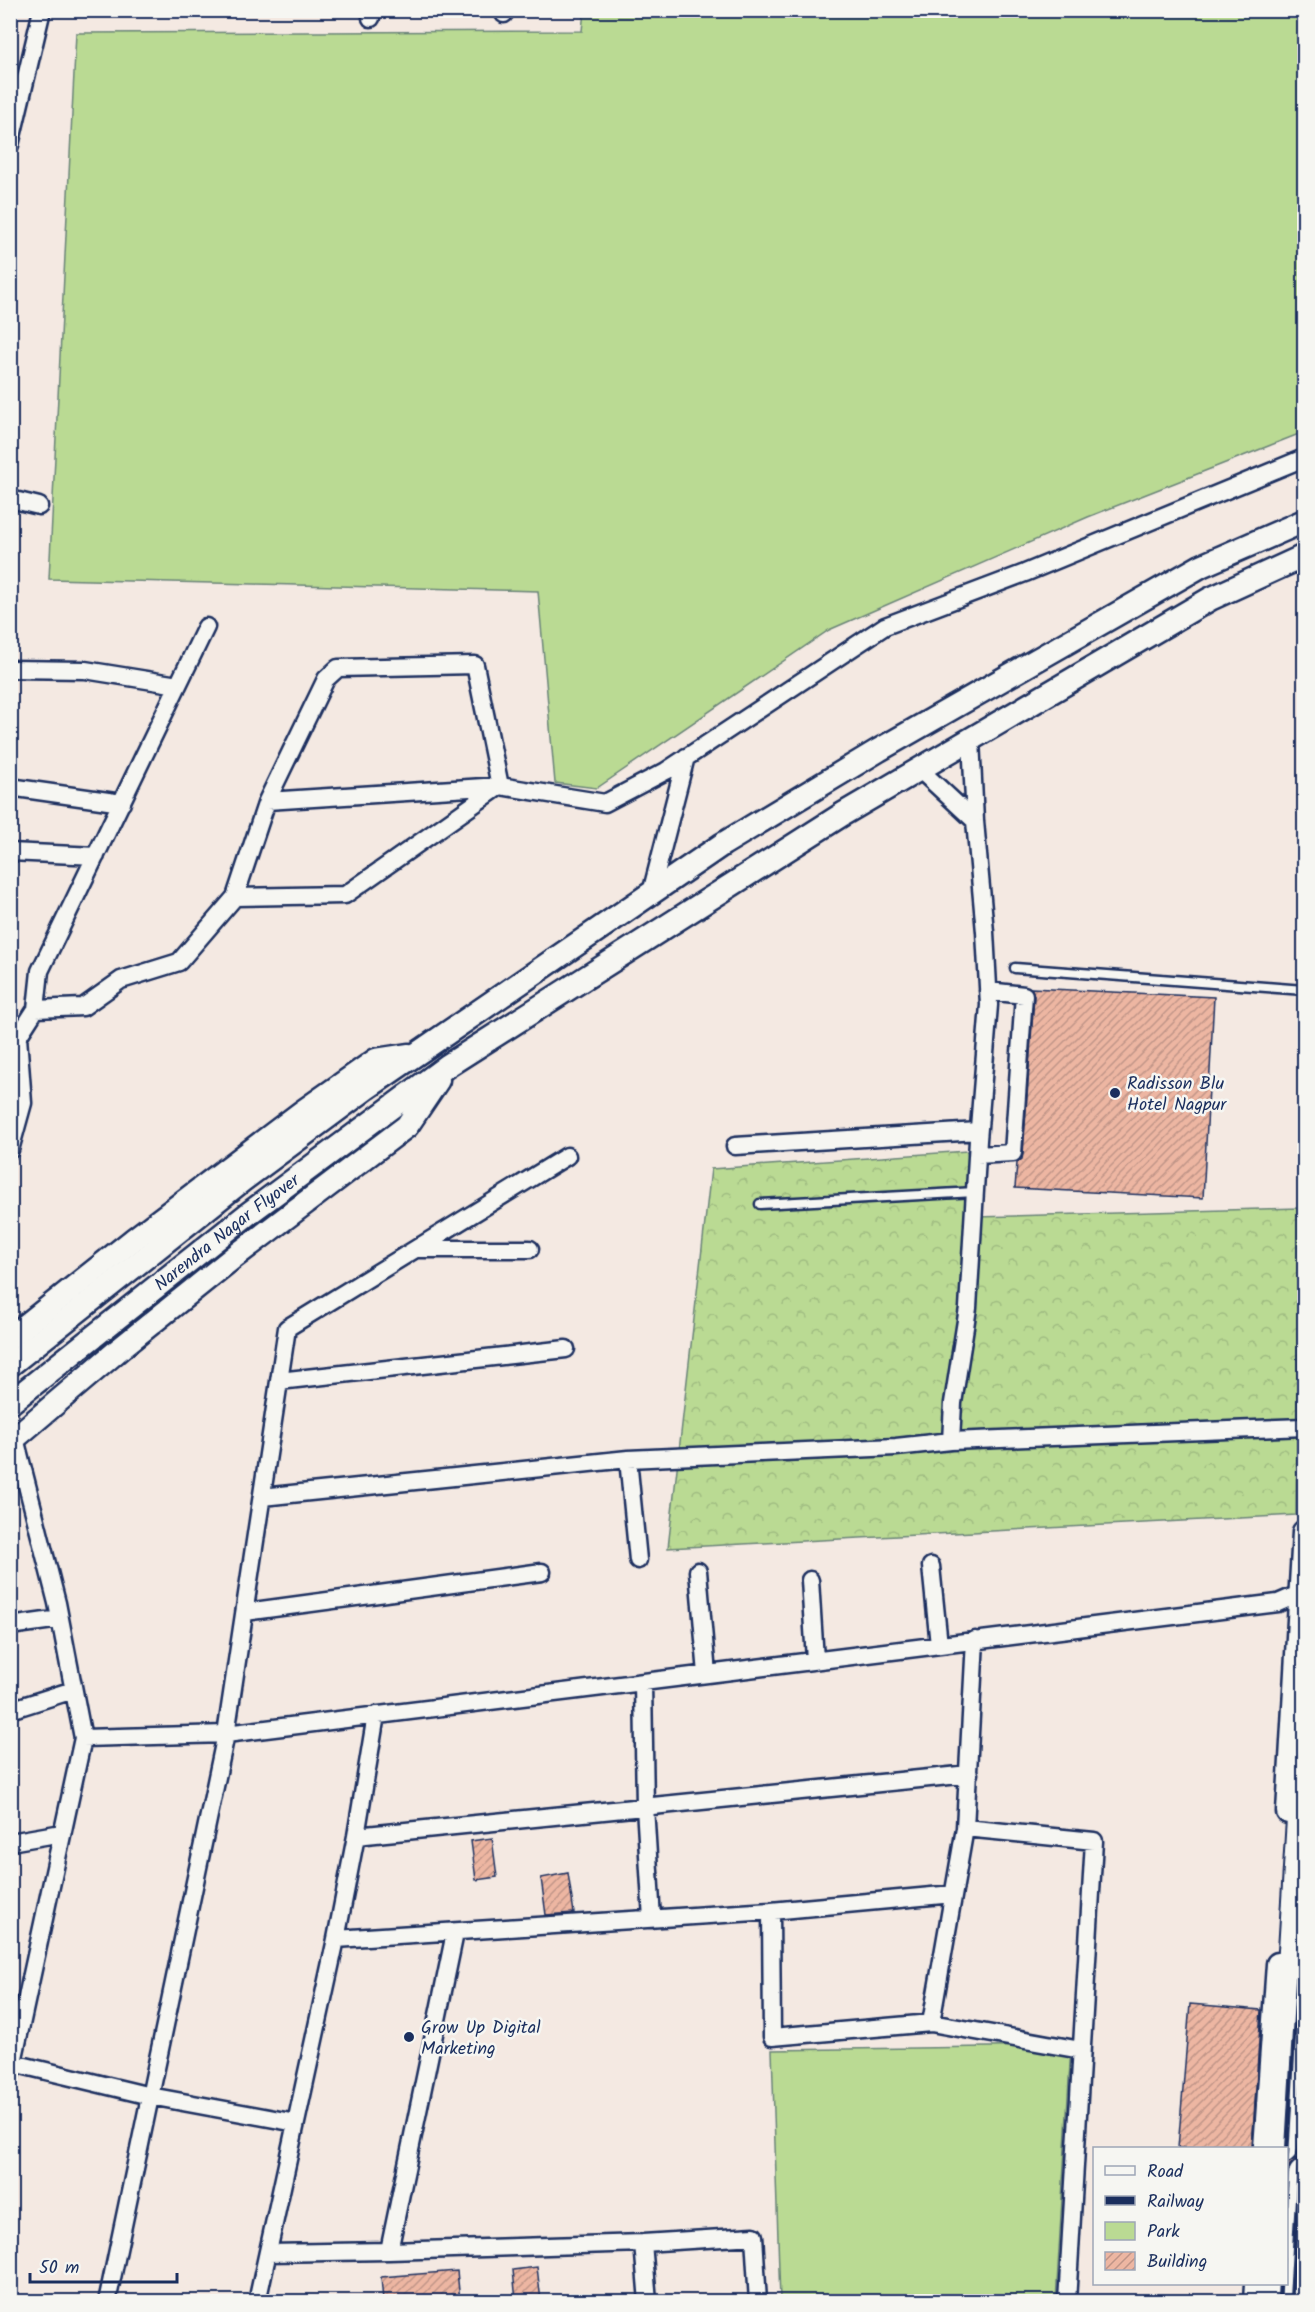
<svg xmlns="http://www.w3.org/2000/svg" width="1315" height="2312" viewBox="0 0 1315 2312" font-family="Kalam,sans-serif">
<style>
.green{fill:#bada93;stroke:#6a8478;stroke-width:1.5}
.forest{fill:url(#forest-crowns);stroke:#6a8478;stroke-width:1.5}
.building{fill:url(#building-hatch);stroke:#1b2f5e;stroke-width:1.5}
.lines{fill:none;stroke-linecap:round;stroke-linejoin:round}
.lane-casing{stroke:#1b2f5e;stroke-width:13}
.street-casing{stroke:#1b2f5e;stroke-width:21}
.secondary-casing{stroke:#1b2f5e;stroke-width:27}
.highway-casing{stroke:#1b2f5e;stroke-width:34}
.lane{stroke:#f6f6f2;stroke-width:8}
.street{stroke:#f6f6f2;stroke-width:16}
.secondary{stroke:#f6f6f2;stroke-width:22}
.highway{stroke:#f6f6f2;stroke-width:30}
.rail{stroke:#1b2f5e;stroke-width:4.5}
.poi-dot{fill:#1b2f5e;stroke:#f6f6f2;stroke-width:2}
.labels{text-anchor:middle;stroke-width:5;stroke-linejoin:round;paint-order:stroke}
.poi-label{font-size:18px;fill:#1b2f5e;stroke:#f6f6f2;text-anchor:start}
.street-label{font-size:18px;fill:#1b2f5e;stroke:#f6f6f2}
</style>
<defs>
<pattern id="forest-crowns" width="20" height="18" patternUnits="userSpaceOnUse" patternTransform="scale(1.5)"><rect width="20" height="18" fill="#bada93"/><path d="M2 6a3 3 0 1 1 6 0M12 15a3 3 0 1 1 6 0" fill="none" stroke="#9fbb81"/></pattern>
<pattern id="building-hatch" width="6" height="6" patternUnits="userSpaceOnUse" patternTransform="scale(1.5)"><rect width="6" height="6" fill="#edb6a2"/><path d="M-1 1l2-2M0 6l6-6M5 7l2-2" fill="none" stroke="#bf9487"/></pattern>
</defs>
<rect width="100%" height="100%" fill="#f4e9e2"/>
<filter id="ink" filterUnits="userSpaceOnUse"><feTurbulence type="fractalNoise" baseFrequency=".0167" numOctaves="2"/><feDisplacementMap in="SourceGraphic" scale="12" xChannelSelector="R" yChannelSelector="G"/><feConvolveMatrix kernelMatrix="1 2 1 2 8 2 1 2 1" color-interpolation-filters="sRGB"/></filter>
<g filter="url(#ink)">
<path class="green" d="M584,11H1304V432L1088,517L829,630L597,788L555,783L538,591L49,579L76,33L582,31Z
M1071,2046L1056,2301H780L772,2050Z"/>
<path class="forest" d="M967,1151L977,1217L1300,1208L1296,1515L668,1548L711,1169Z"/>
<path class="building" d="M1031,988L1214,997L1203,1198L1015,1188L1017,1163L1022,1159L1023,1154L1034,996Z
M492,1838L497,1877L476,1880L471,1841Z
M568,1873L574,1913L546,1915L541,1878Z
M1190,2004L1261,2010L1252,2148H1178Z
M1305,2062V2158L1297,2159L1290,2165L1287,2179V2164L1296,2158L1299,2149Z
M537,2267L541,2301H516L513,2270Z
M457,2271L460,2301H383L381,2277Z"/>
<g class="lines">
<defs>
<path id="lane" d="M1015,968L1304,990
M760,1204L975,1192"/>
<path id="street" d="M504,14V10
M371,18V10
M10,145L42,10
M10,499L39,506
M475,665L500,786L345,895L235,897L267,801L326,679L338,668Z
M10,669L85,670L178,685
M919,769L975,821
M10,787L122,803
M267,801L500,786L605,803L666,771L885,626L1025,573L1304,458
M10,852L96,856
M651,893L686,757
M36,1009L40,971L206,627
M735,1146L978,1131
M10,1150L23,1103L18,1037L36,1009L83,1007L121,980L179,962L235,897
M977,1155L1013,1153L1024,995L988,991
M416,1249H530
M279,1381L566,1349
M15,1438L57,1603L83,1738
M951,1441L953,1403L968,1308L978,1140L989,1005L985,932L975,821L971,739
M628,1459L896,1447L951,1441L1304,1427
M262,1497L628,1459L638,1560
M931,1566L939,1645
M698,1571L707,1674
M810,1580L815,1660
M245,1612L542,1572
M10,1626L60,1619
M643,1682L645,1807L652,1919
M10,1710L73,1690
M376,1715L356,1836L336,1939L771,1911L772,2037L931,2023L965,1828L1094,1841L1067,2302
M965,1828L975,1640
M356,1836L969,1774
M10,1842L62,1833
M771,1911L953,1894
M931,2023L1081,2050
M13,2063L150,2096L296,2123
M10,2076L83,1738L226,1734L287,1328L567,1156
M643,2243L754,2236L758,2302
M389,2251L455,1933
M268,2253L389,2251L643,2243L648,2302
M107,2302L226,1734L1278,1603L1301,1593
M257,2302L336,1939"/>
<g id="secondary">
<path d="M10,1338L133,1240L302,1112L376,1060L409,1055"/>
<path d="M10,1365L243,1180L367,1088L723,844L879,750L1201,566L1304,521"/>
<path id="s1" d="M10,1403L248,1214L447,1066L843,814L1210,599L1304,556"/>
<path d="M10,1442L122,1347L234,1257L407,1126L438,1080"/>
<path d="M1288,1812L1304,1532"/>
<path d="M1265,2148L1278,1964"/>
<path d="M1255,2302L1256,2284"/>
</g>
<path id="highway" d="M1282,2148L1304,1786
M1273,2302L1274,2284
M1297,2302L1304,2175"/>
</defs>
<use href="#lane" class="lane-casing"/>
<use href="#street" class="street-casing"/>
<use href="#secondary" class="secondary-casing"/>
<use href="#highway" class="highway-casing"/>
<use href="#lane" class="lane"/>
<use href="#street" class="street"/>
<use href="#secondary" class="secondary"/>
<use href="#highway" class="highway"/>
<path class="rail" d="M1286,2169L1304,1868
M1279,2302L1280,2284
M1291,2302L1304,2084"/>
</g>
</g>
<g class="poi-dot">
<circle cx="1115" cy="1093" r="6"/>
<circle cx="409" cy="2037" r="6"/>
</g>
<g class="labels">
<g class="poi-label">
<text x="1127" y="1089">Radisson Blu<tspan x="1127" dy="21">Hotel Nagpur</tspan></text>
<text x="421" y="2033">Grow Up Digital<tspan x="421" dy="21">Marketing</tspan></text>
</g>
<g class="street-label">
<text dy="6" stroke="none"><textPath href="#s1" startOffset="276">Narendra Nagar Flyover</textPath></text>
</g>
</g>
<rect width="1315" height="2312" fill="none" stroke="#f6f6f2" stroke-width="36"/>
<rect x="18" y="18" width="1279" height="2276" fill="none" stroke="#1b2f5e" stroke-width="2" filter="url(#ink)"/>
<rect x="1093" y="2147" width="195" height="138" fill="#f6f6f2" stroke="#9ea6b7" stroke-width="1.5"/>
<rect x="1105" y="2166" width="30" height="9" fill="#f6f6f2" stroke="#9ea6b7" stroke-width="1.5"/>
<text x="1147" y="2177" font-size="18" fill="#1b2f5e">Road</text>
<rect x="1105" y="2196" width="30" height="9" fill="#1b2f5e" stroke="#9ea6b7" stroke-width="1.5"/>
<text x="1147" y="2207" font-size="18" fill="#1b2f5e">Railway</text>
<rect x="1105" y="2222" width="30" height="18" fill="#bada93" stroke="#9ea6b7" stroke-width="1.5"/>
<text x="1147" y="2237" font-size="18" fill="#1b2f5e">Park</text>
<rect x="1105" y="2252" width="30" height="18" fill="url(#building-hatch)" stroke="#9ea6b7" stroke-width="1.5"/>
<text x="1147" y="2267" font-size="18" fill="#1b2f5e">Building</text>
<path d="M30 2273v9h147v-9" fill="none" stroke="#1b2f5e" stroke-width="3"/>
<text x="39" y="2273" font-size="18" fill="#1b2f5e" stroke="#f6f6f2" stroke-width="4.5" paint-order="stroke">50 m</text>
</svg>
